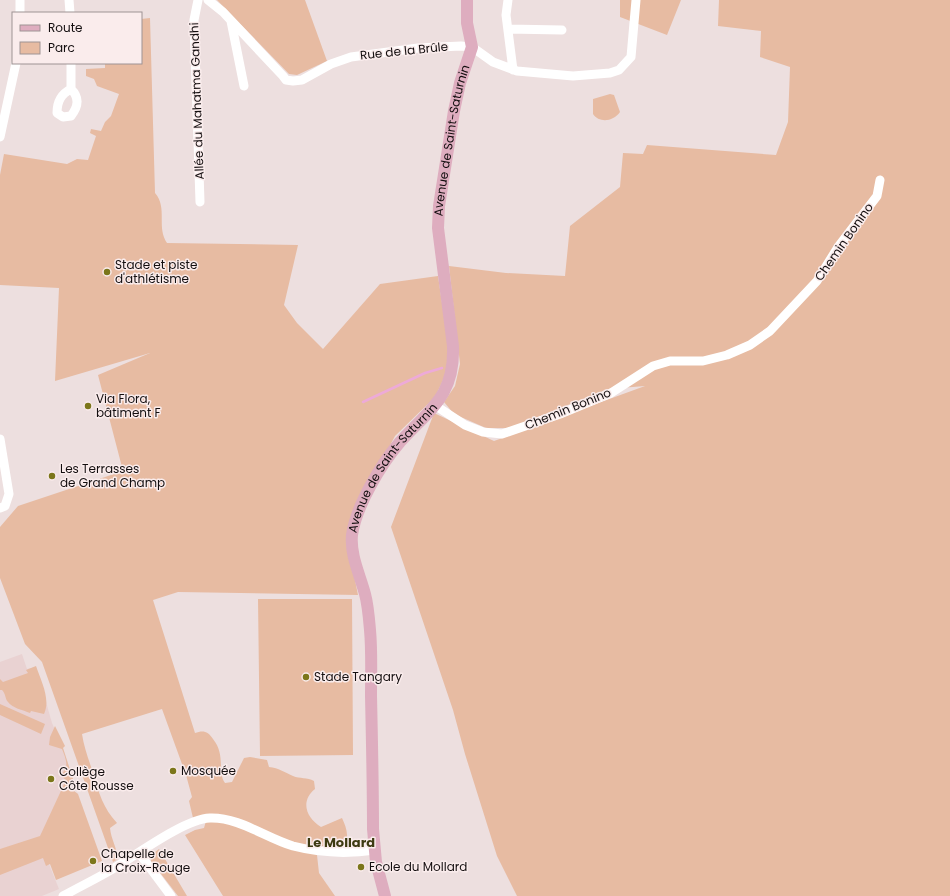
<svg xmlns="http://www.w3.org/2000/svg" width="950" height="896" viewBox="0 0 950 896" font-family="Poppins,sans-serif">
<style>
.built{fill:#e9d2d2}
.green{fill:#e7bba2}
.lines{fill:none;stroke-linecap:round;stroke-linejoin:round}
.stream{stroke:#edaad8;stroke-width:2.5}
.minor{stroke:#fff;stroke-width:9}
.major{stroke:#deadbf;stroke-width:12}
.poi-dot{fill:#7b761a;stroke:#faecec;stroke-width:1.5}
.labels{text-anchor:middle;stroke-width:3;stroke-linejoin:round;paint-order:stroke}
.street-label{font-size:12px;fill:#130e0f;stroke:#faecec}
.poi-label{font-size:12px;fill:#130e0f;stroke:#faecec;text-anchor:start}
.neighbourhood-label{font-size:13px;font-weight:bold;fill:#3d3a11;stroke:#faecec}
</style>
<rect width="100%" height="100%" fill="#eddfdf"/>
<path class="built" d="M22,654L27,669L36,667L52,723L63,748L73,779L70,788L78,794L49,864L59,889L42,896H0V662Z"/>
<path class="green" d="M217,0H305L327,61L297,75L289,74Z
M620,0H681L667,35L620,17Z
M719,0H950V896H517L497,856L465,754L453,710L391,527L434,413L494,441L645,386L608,389L510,428H486L454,414L444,402L455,386L460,364L449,266L506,273L565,276L570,226L620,187L623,153L643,154L647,145L776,155L788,122L790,67L760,57L761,31L718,26Z
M150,18L155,193C168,208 156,227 167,243L298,245L284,305L297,323L323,349L380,284L438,276L450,357L445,376L435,397L395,436L360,502L352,565L358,595L178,592L153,600L195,733C203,730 208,731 213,739C226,755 217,772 225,783L232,782L244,758L250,757L267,760L269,767C279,768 284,772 293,776C300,779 307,777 314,781L315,789C300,801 306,818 321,827L342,818C346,827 350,836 344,846H316L319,873L335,896H223L185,835L195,830L204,828L206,821L193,818L189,801L192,797L186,775L162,709L82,734C84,748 89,760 93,773C99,793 103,808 117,823L110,828C111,839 117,848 118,859L113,862L42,662L25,644L0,578V527L18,506L123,471L98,375L150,353L55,381L59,288L0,285V175L4,154L67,164L77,159L88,160L96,136L90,133L91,129L101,131L105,122L111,116L119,94L97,86L94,79L86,76V69L105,68V63H141V19Z
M610,94L614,95L620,112C613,122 599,123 593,114V99Z
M258,599H352L353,755L260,756Z
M36,666C41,681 51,699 44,714L31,711L30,713C23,710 12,708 8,702C5,699 6,694 2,690H0V679L3,682L28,673L26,670Z
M0,704L45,724L41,734L0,715Z
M55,726L65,746L63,748L73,779L70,788L78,794L102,861L56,880L50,864L46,866L43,858L0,875V849L40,836L66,780L60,775C70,768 66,759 62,749L49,745L50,737Z
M159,849L187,896H178L151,861V855Z"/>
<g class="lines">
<path class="stream" d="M363,402L425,373L442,368"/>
<path class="minor" d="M20,0V13
M69,0L70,13
M198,0L194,20L200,202
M208,0L223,12L283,76L286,80L293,81L302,80L331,64L351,57L418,48L461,46L472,47L493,62L517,71L573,76L610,73L619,70L631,57L636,0
M508,0L506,15L513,70
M231,21L244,86
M508,29L562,30
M71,89C61,94 57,101 57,113L63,117L71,116C78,107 80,98 71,89V63
M0,137L16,63
M436,406L465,425L483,432L502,434L560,414L611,393L653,366L670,361H703L727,355L750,345L770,331L817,281L838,247L877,196L880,180
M0,439L9,494L5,506L0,508
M139,853L171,896
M63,896C79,887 96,879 111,870C135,856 184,819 210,818C239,817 266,838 293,846C320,853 348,854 375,850"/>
<path class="major" id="s1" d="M385,896L376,862L373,829C373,785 372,741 371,696C371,674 372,652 370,630C369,618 368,605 365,594C360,575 350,555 352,535C356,506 381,464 400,442C430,409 455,396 453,346L438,228L439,206L454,111L460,83L472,47L467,23V0"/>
</g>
<g class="poi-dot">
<circle cx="107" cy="272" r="4"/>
<circle cx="88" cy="406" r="4"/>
<circle cx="52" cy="476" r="4"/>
<circle cx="306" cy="677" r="4"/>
<circle cx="173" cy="771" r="4"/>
<circle cx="51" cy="779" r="4"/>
<circle cx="93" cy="861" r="4"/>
<circle cx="361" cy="867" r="4"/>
</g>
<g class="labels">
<g class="street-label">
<text transform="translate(404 51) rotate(-6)" y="4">Rue de la Brûle</text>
<text transform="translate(197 101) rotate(-92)" y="4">Allée du Mahatma Gandhi</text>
<text dy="4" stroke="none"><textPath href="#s1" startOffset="792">Avenue de Saint-Saturnin</textPath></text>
<text transform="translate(844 242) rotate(-55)" y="4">Chemin Bonino</text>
<text transform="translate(568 409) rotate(-22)" y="4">Chemin Bonino</text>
<text dy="4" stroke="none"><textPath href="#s1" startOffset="444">Avenue de Saint-Saturnin</textPath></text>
</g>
<g class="poi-label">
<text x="115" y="269">Stade et piste<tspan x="115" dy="14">d'athlétisme</tspan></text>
<text x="96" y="403">Via Flora,<tspan x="96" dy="14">bâtiment F</tspan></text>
<text x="60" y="473">Les Terrasses<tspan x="60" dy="14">de Grand Champ</tspan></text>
<text x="314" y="681">Stade Tangary</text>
<text x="181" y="775">Mosquée</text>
<text x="59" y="776">Collège<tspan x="59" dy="14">Côte Rousse</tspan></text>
<text x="101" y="858">Chapelle de<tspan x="101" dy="14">la Croix-Rouge</tspan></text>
<text x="369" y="871">Ecole du Mollard</text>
</g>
<g class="neighbourhood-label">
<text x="341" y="847">Le Mollard</text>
</g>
</g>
<rect x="12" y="12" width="130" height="52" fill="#faecec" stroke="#9e9394"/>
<rect x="20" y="25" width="20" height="6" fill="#deadbf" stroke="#9e9394"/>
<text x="48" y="32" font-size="12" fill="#130e0f">Route</text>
<rect x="20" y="42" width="20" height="12" fill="#e7bba2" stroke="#9e9394"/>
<text x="48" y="52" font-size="12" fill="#130e0f">Parc</text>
</svg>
